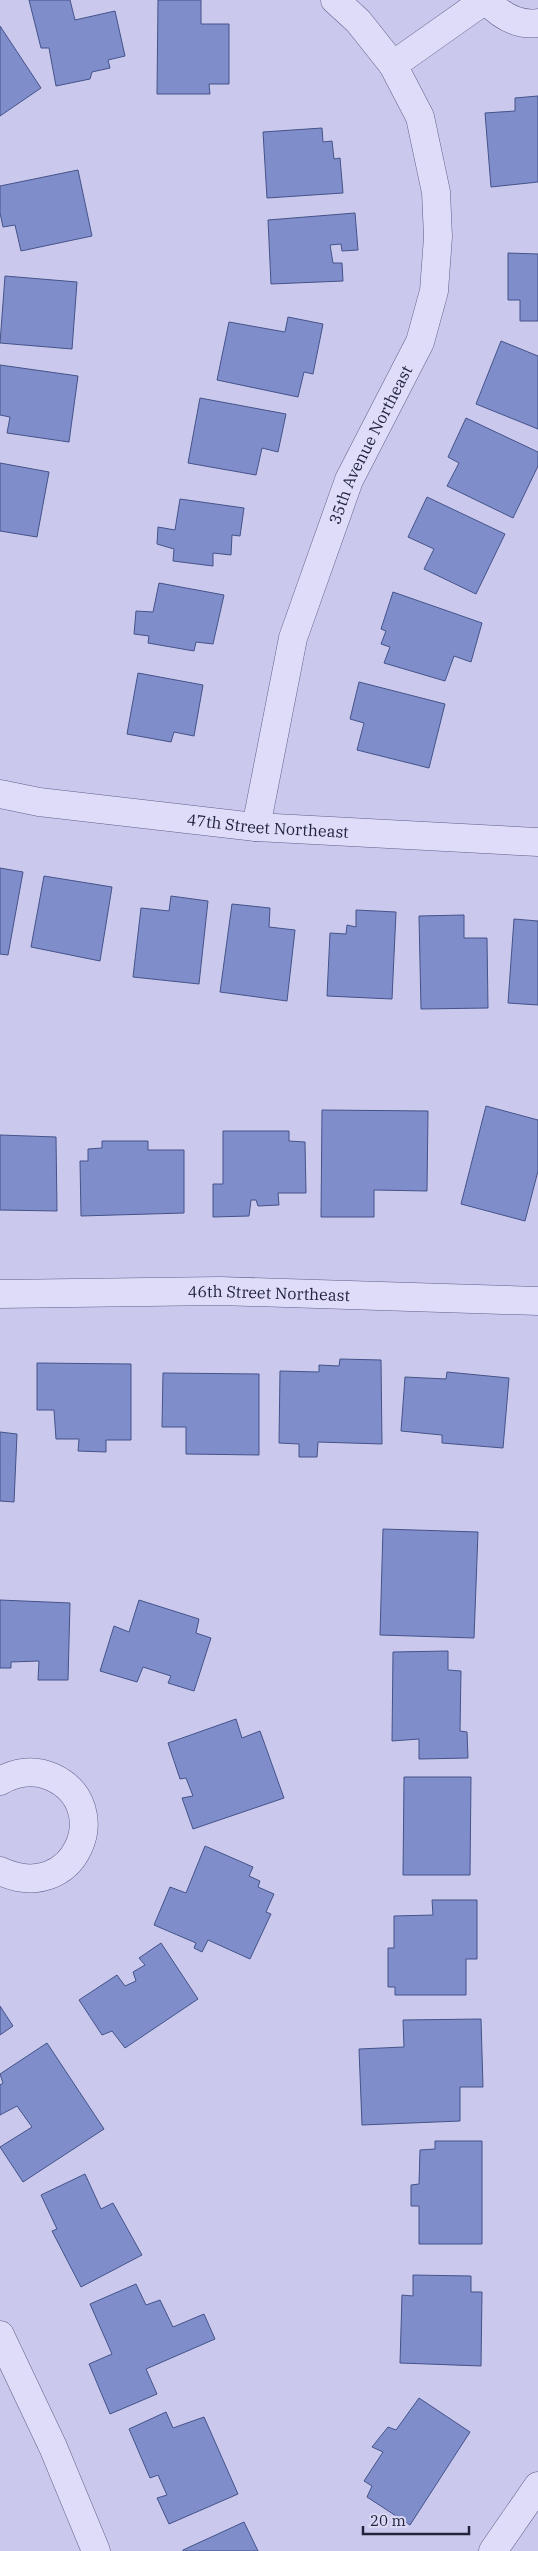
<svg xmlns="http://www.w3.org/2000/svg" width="538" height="2551" viewBox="0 0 538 2551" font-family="'IBM Plex Serif',serif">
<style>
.building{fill:#7f8ecb;stroke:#445388}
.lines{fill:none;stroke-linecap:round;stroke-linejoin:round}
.street-casing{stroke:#5d6189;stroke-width:29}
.street{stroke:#dedcf8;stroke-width:28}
.labels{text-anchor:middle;stroke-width:5;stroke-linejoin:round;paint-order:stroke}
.street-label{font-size:16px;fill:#21243a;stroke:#dad8f5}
</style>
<rect width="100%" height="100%" fill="#cbc8ee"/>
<path class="building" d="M29,0H70L75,20L115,11L125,56L108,60L110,68L92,72L90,79L56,86L49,48H41Z
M158,0H201V24H229V84H209L210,94H157Z
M0,26L41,88L0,116Z
M538,96V182L491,187L485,113L515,111V98Z
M322,128L323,142L332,141L334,159L340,158L343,193L267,198L263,132Z
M78,170L92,236L21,251L15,225L3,227L0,213V186Z
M355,213L358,250L342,251L341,244L330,245L333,263H342L343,281L271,284L268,220Z
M508,253L538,254V321H520V300H508Z
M5,276L77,282L72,349L0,343Z
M288,317L323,324L313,374L304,372L298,397L217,380L229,322L285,332Z
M501,341L538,356V429L476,404Z
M0,365L78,376L69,442L7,433L10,417L0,415Z
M200,398L286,414L278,452L262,448L256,475L188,463Z
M466,418L538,452V466L513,518L447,486L459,463L448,457Z
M0,463L49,472L37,537L0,531Z
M427,497L505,534L476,594L424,569L434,549L408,537Z
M180,499L244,508L240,536L232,535L231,555L213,553V566L173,561L174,549L157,544L158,527L175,530Z
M159,583L224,595L213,644L196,642L194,651L148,643L149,636L134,634L136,611L153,612Z
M393,592L482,623L471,662L454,656L445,681L384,663L390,647L381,644L386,631L381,629Z
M138,673L203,685L194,736L174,732L171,742L127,734Z
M359,682L445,704L429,768L357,750L364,723L350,719Z
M0,868L23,872L8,955L0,954Z
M44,876L112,887L100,961L31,947Z
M171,896L208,901L199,984L133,977L141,908L169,911Z
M232,904L270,908L269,927L295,930L287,1001L220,992Z
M356,910L396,912L392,999L327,996L330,933L346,934L347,925L356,927Z
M464,915V938H487L488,1008L421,1009L419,916Z
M514,919L538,921V1005L508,1003Z
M486,1106L538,1120V1171L525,1221L461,1204Z
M322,1110L428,1111L427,1191L374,1190V1217H321Z
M223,1131H289V1141L305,1142L306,1193H278L279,1205L258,1206L256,1200H251L249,1216L213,1217V1184H223Z
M0,1135L56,1137L57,1211L0,1210Z
M102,1141H148V1150H184V1213L81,1216L80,1161H88V1149L102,1148Z
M340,1359L381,1360L382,1444L318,1442L317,1457H299V1444L279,1443L280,1371L319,1372V1365L339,1366Z
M37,1363L131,1364V1440H106V1452L78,1451L79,1439H56L54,1410H37Z
M447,1372L509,1378L503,1448L442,1443V1435L401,1431L405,1377L446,1379Z
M163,1373L259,1374V1455L186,1454V1427H162Z
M0,1432L17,1434L14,1502L0,1501Z
M383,1529L478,1532L474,1638L380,1635Z
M0,1600L70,1603L68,1680H38L39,1661L11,1662V1668H0Z
M139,1600L199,1619L196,1633L211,1638L194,1691L168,1683L171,1676L143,1667L137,1682L100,1671L114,1626L129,1632Z
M448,1651V1670L461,1671L460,1731L467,1732L468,1758L419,1759V1739L392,1741L393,1652Z
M236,1719L242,1738L260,1731L284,1798L193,1829L182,1798L193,1796L186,1778L180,1779L168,1743Z
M404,1777H471L470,1875H403Z
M205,1846L253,1867L249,1876L260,1881L258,1887L274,1894L266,1912L271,1914L250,1959L208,1940L202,1952L194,1948L196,1943L154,1925L170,1887L186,1893Z
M432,1900H477V1959H466V1995H395V1987H388V1948H394V1916L433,1915Z
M161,1943L198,1999L125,2048L112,2031L102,2035L79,2000L117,1975L125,1986L136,1981L133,1972L145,1965L139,1958Z
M0,2006L13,2026L0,2035Z
M481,2019L483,2087H460V2121L362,2125L359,2049L404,2047L403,2020Z
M47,2043L104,2129L23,2182L0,2147L32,2127L17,2106L0,2115V2085L3,2083L0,2074Z
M435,2141H482V2244H419V2206H411V2185L419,2184L420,2150L435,2149Z
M85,2174L101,2209L113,2203L142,2255L81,2287L52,2231L57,2229L41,2195Z
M413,2275L471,2276V2292H482L481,2366L400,2363L402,2295L413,2296Z
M136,2284L146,2305L160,2300L173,2327L204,2314L215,2339L146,2369L157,2394L110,2414L89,2364L112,2354L90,2304Z
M419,2398L470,2432L410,2525L367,2497L372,2486L364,2481L383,2452L372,2447L388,2427L396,2430Z
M166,2412L173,2428L204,2417L238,2494L169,2524L157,2498L167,2495L158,2475L150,2478L129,2429Z
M244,2522L258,2551H183V2550Z"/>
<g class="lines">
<defs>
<g id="street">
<path d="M335,0L358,21L393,65L485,0"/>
<path d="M486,0C500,15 517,26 538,23"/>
<path id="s1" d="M0,794L39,802L256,827L538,842"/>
<path id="s2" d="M256,827L293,638L349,480L420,342L434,291L438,237L436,192L420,117L393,65"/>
<path id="s3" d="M0,1294L220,1291L538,1301"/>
<path d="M0,1781C16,1772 34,1769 52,1777C116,1806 75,1906 0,1871"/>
<path d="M0,2335L53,2447L96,2551"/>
<path d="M493,2551L538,2486"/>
</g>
</defs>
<use href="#street" class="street-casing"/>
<use href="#street" class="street"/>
</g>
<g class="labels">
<g class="street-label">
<text dy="6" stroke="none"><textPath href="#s2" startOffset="401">35th Avenue Northeast</textPath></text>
<text dy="6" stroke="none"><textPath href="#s1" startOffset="270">47th Street Northeast</textPath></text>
<text dy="6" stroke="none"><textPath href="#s3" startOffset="269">46th Street Northeast</textPath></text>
</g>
</g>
<path d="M363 2526v8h106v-8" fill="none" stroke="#21243a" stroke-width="2.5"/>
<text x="370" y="2526" font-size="15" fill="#21243a" stroke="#dad8f5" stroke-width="4" paint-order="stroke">20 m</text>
</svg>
